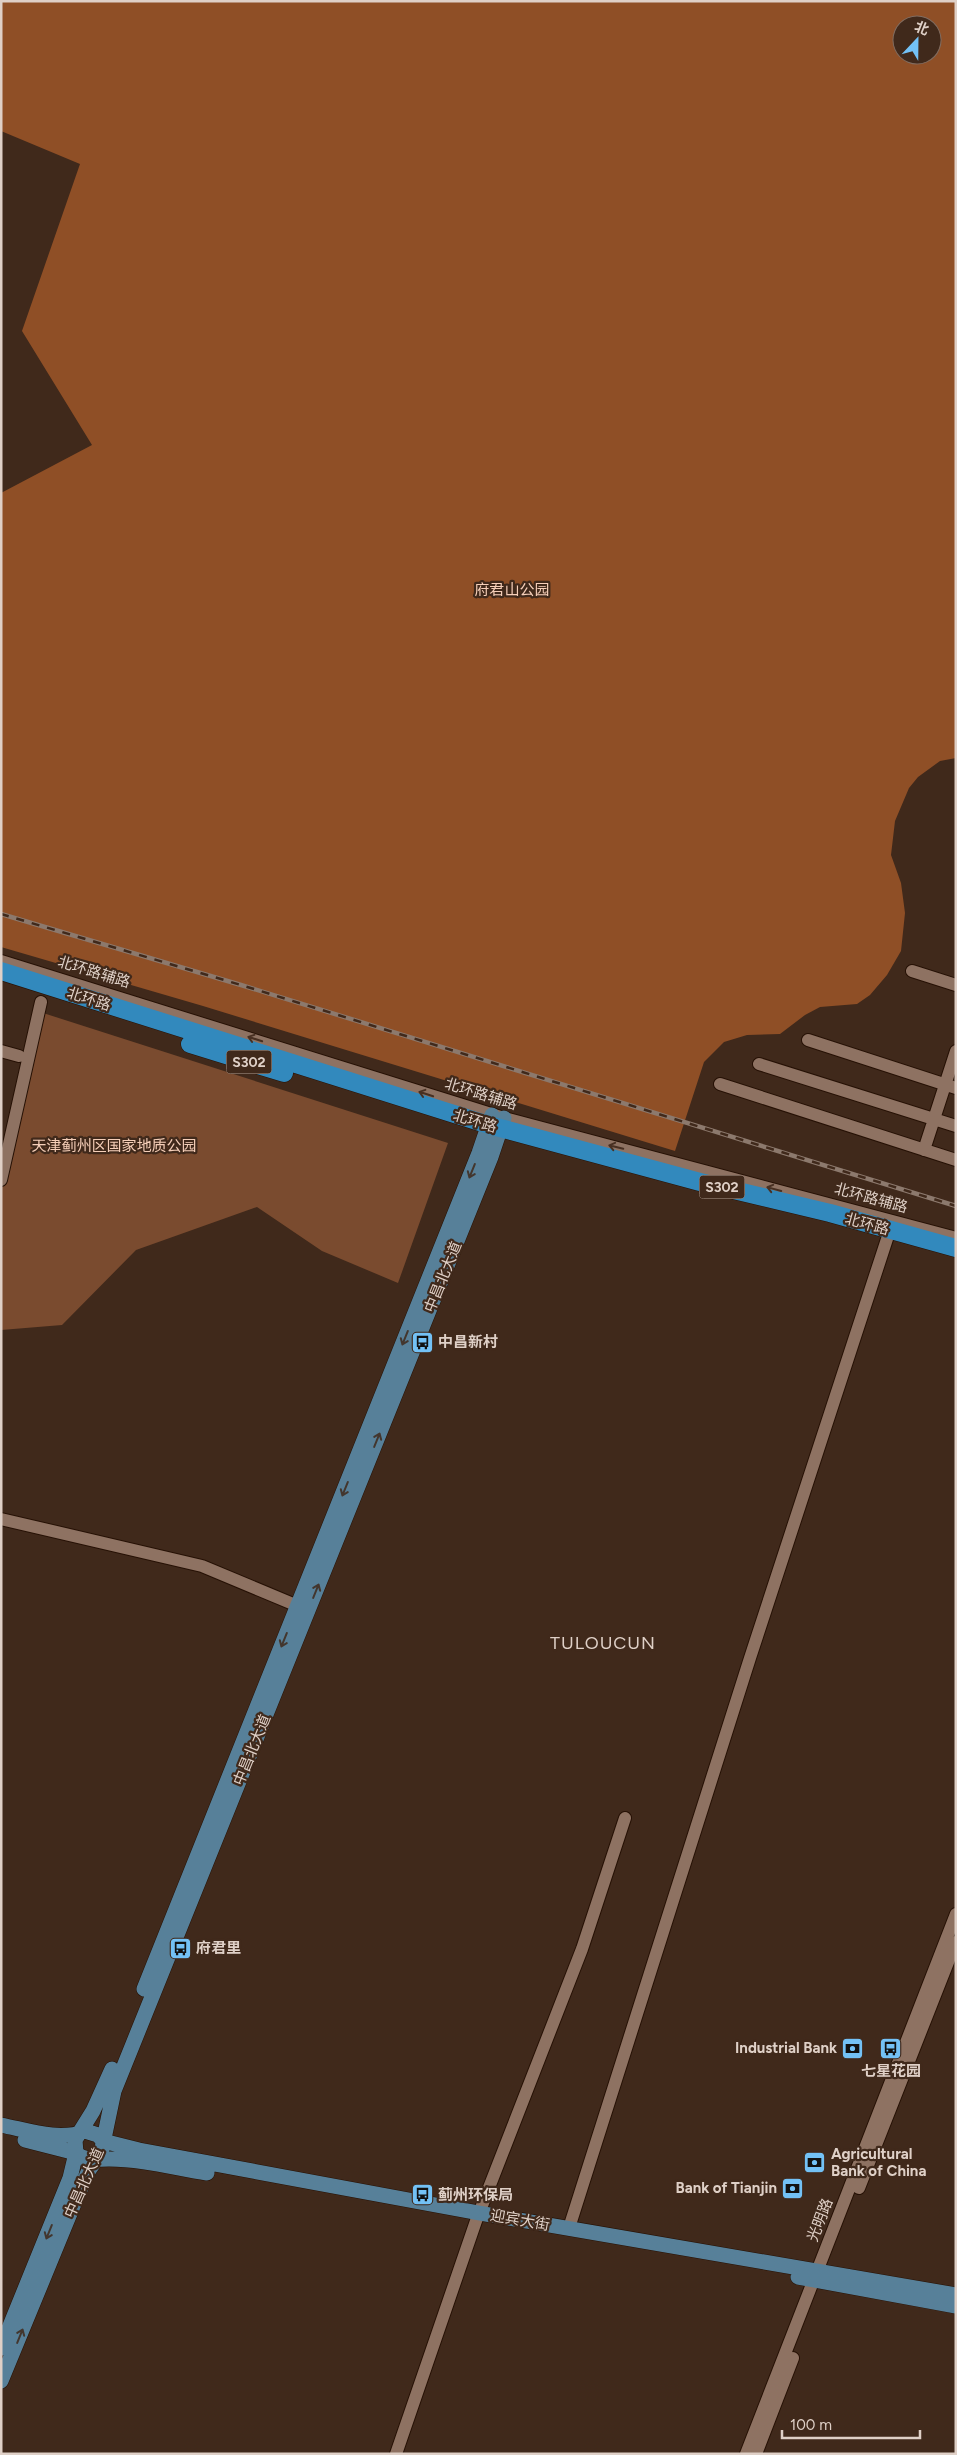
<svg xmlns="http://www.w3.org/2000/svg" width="957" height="2455" viewBox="0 0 957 2455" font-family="Figtree,'Noto Sans SC',sans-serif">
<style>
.green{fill:#7a4b2f}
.forest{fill:#8f4f26;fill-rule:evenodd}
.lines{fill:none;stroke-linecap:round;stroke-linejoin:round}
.minor-casing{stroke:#261105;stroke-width:14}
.major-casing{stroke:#261105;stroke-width:16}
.highway-casing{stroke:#261105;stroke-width:19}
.minor{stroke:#8e7262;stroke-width:12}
.major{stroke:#578099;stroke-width:15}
.highway{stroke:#3289bd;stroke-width:18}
.rail-casing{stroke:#8c796d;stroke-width:4.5}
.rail{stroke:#40291b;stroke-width:2.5;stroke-dasharray:8;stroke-linecap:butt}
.oneway{stroke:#483022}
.oneway2{stroke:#43362e}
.labels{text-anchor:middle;stroke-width:4.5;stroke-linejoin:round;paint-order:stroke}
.shield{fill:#40291b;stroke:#af9e93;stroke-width:1}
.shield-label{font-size:14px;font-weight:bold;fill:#dfd0c7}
.park-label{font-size:15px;fill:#f6cfb9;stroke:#40291b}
.street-label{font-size:15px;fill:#dfd0c7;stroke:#40291b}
.poi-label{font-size:15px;font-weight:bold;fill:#dfd0c7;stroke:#40291b;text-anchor:start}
.quarter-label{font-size:18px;letter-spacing:1px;fill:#dfd0c7;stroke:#40291b}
</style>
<rect width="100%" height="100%" fill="#40291b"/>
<path class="green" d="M40,1012L448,1143L398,1283L322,1251L257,1207L136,1250L62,1325L1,1330V1157Z"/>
<path class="forest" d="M1,1H956V758L940,761L918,777L909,788L895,821L891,855L901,883L905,913L901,951L887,975L870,995L857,1004L820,1007L805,1015L780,1034L747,1035L724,1042L704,1062L675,1151L203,1006L1,947V493L92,445L22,331L80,164L1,131ZM902,25H932V55H902Z"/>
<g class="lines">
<defs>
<path id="minor" d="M1,961L504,1118L956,1238
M912,971L956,985
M808,1040L956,1088
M1,1051L19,1056
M759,1064L956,1126
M720,1084L956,1160
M924,1150L956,1051
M1,1180L41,1002
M1,1519L202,1566L305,1609
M859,2188L956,1942
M569,2228L750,1658L887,1239
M396,2454L476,2221L582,1949L625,1818
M746,2454L956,1914
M756,2454L793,2358"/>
<path id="major" d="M144,1989L479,1153L492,1115
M1,2125C27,2130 60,2142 85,2131L98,2135L103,2141L139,2150L479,2213L956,2295
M25,2140L76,2153C86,2162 96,2159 109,2159C142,2159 175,2168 207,2173
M798,2277L956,2306
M1,2348L70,2178L76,2153L75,2140L93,2111L112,2069
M1,2381L76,2199L89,2170L101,2153L114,2091L491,1157L504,1118"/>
<path id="highway" d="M1,971L489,1125L700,1182L830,1213L956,1248
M190,1044L284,1073"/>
</defs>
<use href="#minor" class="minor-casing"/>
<use href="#major" class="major-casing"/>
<use href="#highway" class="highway-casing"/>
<use href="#minor" class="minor"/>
<use href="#major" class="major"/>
<use href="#highway" class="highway"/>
<defs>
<path id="rail" d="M1,914L241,985L956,1206"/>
</defs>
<use href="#rail" class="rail-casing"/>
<use href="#rail" class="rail"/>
</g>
<defs><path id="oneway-shaft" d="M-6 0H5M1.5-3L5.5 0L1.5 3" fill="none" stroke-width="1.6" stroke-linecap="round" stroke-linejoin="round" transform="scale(1.25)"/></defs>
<g class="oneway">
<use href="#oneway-shaft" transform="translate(255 1039) rotate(-162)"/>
<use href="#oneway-shaft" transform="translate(426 1094) rotate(-162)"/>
<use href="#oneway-shaft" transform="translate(616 1147) rotate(-166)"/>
<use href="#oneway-shaft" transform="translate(774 1189) rotate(-165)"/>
</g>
<g class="oneway2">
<use href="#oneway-shaft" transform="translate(472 1171) rotate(112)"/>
<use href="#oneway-shaft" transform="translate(405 1338) rotate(112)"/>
<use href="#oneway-shaft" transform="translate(377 1440) rotate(-68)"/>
<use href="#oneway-shaft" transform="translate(345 1489) rotate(112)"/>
<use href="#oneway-shaft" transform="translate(316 1591) rotate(-68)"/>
<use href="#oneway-shaft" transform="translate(284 1640) rotate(112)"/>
<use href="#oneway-shaft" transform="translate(49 2232) rotate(112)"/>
<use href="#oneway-shaft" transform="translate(20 2336) rotate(-68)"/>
</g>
<defs>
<symbol id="bus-square" viewBox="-11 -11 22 22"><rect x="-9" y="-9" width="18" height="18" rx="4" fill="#73c1f5" stroke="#40291b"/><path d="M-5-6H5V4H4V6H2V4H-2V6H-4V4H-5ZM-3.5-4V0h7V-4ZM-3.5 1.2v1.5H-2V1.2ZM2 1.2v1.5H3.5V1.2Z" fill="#111"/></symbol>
<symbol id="bank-square" viewBox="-11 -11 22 22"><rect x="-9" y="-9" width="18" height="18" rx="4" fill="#73c1f5" stroke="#40291b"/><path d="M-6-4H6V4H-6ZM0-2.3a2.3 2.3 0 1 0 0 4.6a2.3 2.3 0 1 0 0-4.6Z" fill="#111"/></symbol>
</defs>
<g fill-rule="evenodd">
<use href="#bus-square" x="410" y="1330" width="25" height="25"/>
<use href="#bus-square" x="168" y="1936" width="25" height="25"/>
<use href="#bank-square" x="840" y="2036" width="25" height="25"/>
<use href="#bus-square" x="878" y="2036" width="25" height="25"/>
<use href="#bank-square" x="802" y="2150" width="25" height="25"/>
<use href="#bank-square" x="780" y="2176" width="25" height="25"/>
<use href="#bus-square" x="410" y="2182" width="25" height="25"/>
</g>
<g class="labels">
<g class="shield">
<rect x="226.5" y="1050.5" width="45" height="23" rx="4"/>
<rect x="699.5" y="1175.5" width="45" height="23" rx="4"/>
</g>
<g class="shield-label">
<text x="249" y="1067">S302</text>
<text x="722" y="1192">S302</text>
</g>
<g class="park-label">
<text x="512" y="595">府君山公园</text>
<text x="114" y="1151">天津蓟州区国家地质公园</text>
</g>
<g class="street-label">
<text transform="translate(94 972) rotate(17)" y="5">北环路辅路</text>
<text transform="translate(89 999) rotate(18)" y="5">北环路</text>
<text transform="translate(481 1094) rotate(17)" y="5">北环路辅路</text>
<text transform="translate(475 1121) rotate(17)" y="5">北环路</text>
<text transform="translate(871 1198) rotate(15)" y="5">北环路辅路</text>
<text transform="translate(867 1224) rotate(15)" y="5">北环路</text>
<text transform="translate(443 1277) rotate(-68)" y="5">中昌北大道</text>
<text transform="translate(252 1750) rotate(-68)" y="5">中昌北大道</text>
<text transform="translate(84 2183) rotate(-66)" y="5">中昌北大道</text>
<text transform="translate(520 2220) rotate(10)" y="5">迎宾大街</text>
<text transform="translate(820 2220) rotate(-69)" y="5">光明路</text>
</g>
<g class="poi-label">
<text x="438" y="1347">中昌新村</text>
<text x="196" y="1953">府君里</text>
<text x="837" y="2053" text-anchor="end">Industrial Bank</text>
<text x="891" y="2076" text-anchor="middle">七星花园</text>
<text x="831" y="2159">Agricultural<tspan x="831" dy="17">Bank of China</tspan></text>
<text x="777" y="2193" text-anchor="end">Bank of Tianjin</text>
<text x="438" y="2200">蓟州环保局</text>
</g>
<g class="quarter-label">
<text x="603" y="1649">TULOUCUN</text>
</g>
</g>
<rect width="957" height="2455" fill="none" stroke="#dfd0c7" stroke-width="5"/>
<g transform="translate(917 40) rotate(22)"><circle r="24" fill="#40291b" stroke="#806c60"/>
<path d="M0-4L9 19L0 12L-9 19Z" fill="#73c1f5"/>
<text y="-8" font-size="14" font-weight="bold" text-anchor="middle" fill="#dfd0c7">北</text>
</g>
<path d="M782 2430v8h138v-8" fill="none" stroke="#dfd0c7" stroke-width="2.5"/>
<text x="790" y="2430" font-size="15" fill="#dfd0c7" stroke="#40291b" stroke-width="4" paint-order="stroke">100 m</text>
</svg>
